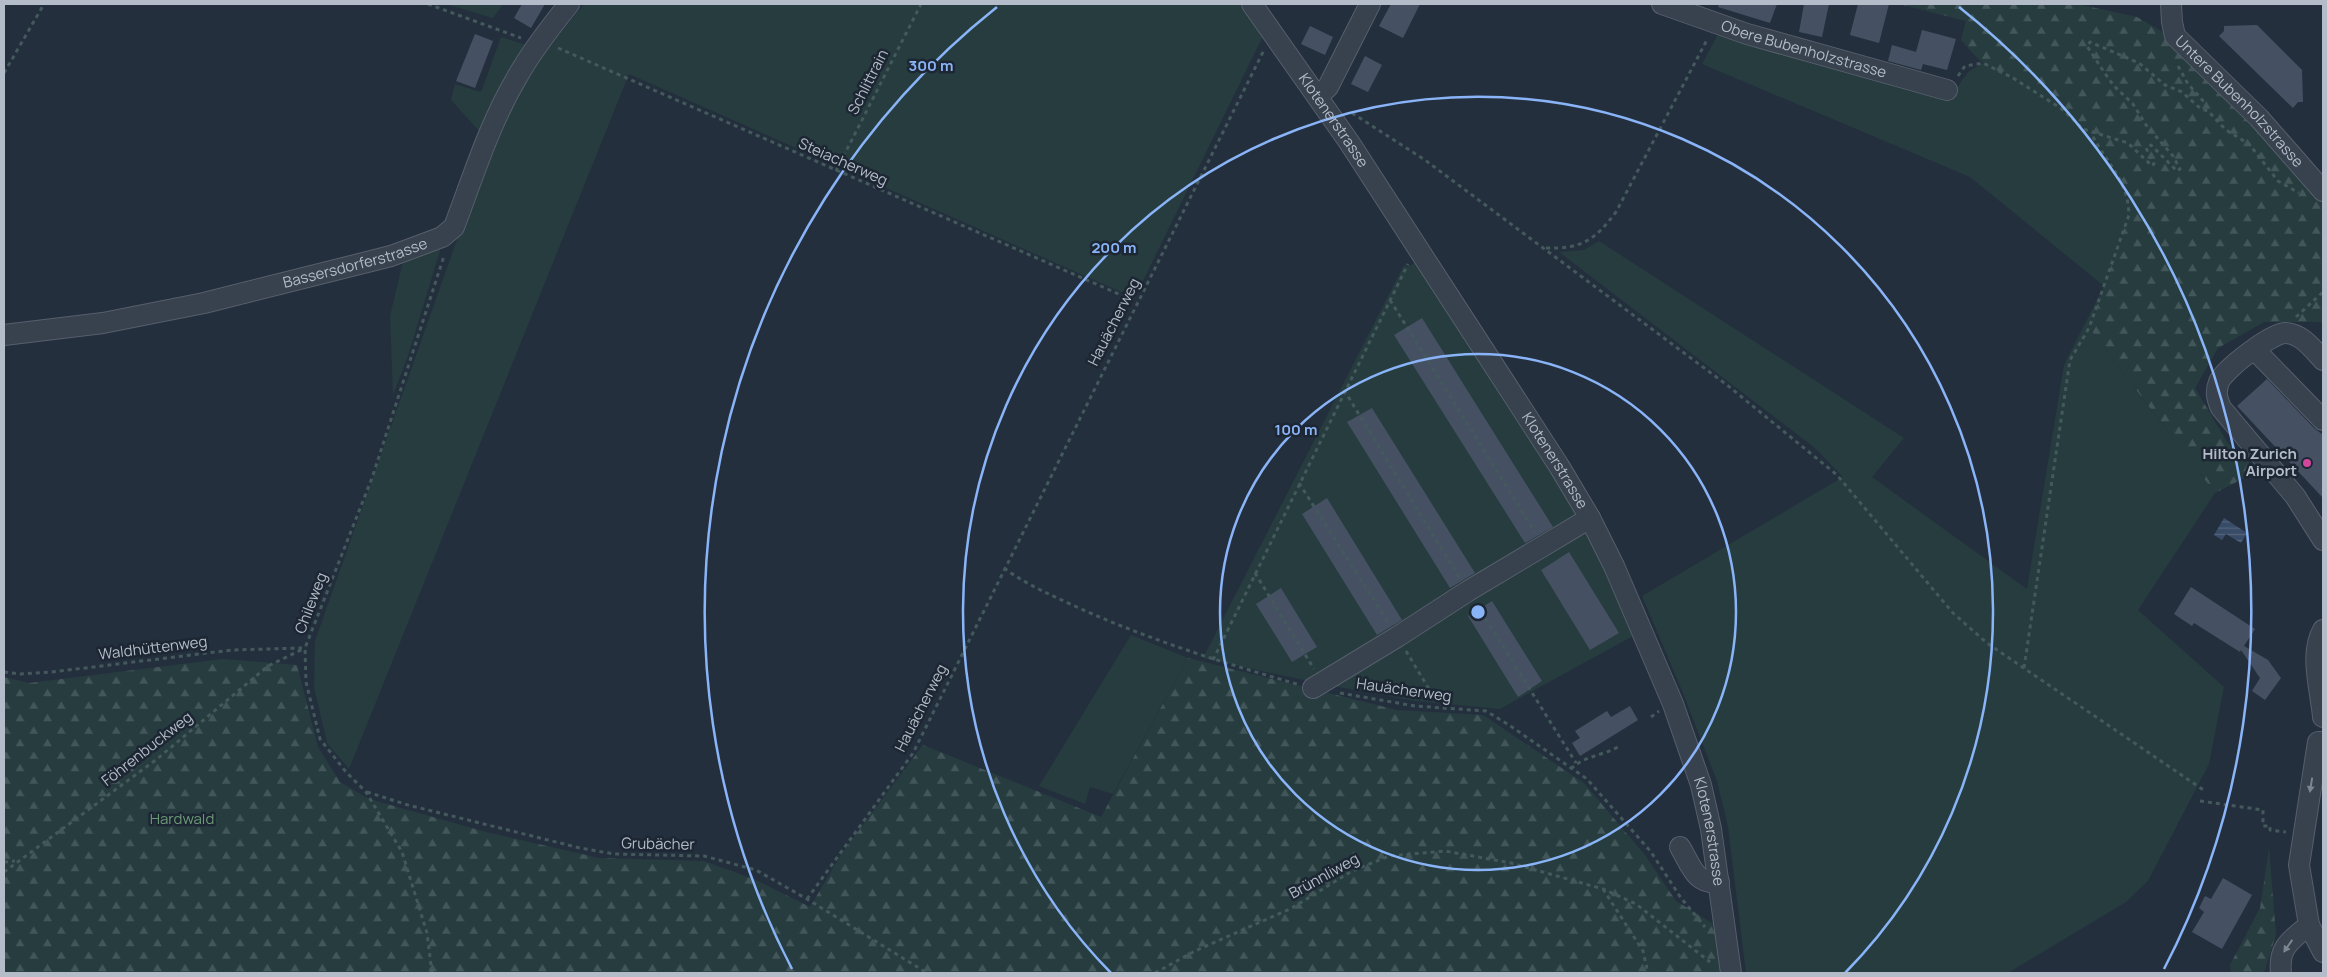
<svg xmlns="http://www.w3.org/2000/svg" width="2327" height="977" viewBox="0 0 2327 977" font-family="Manrope,sans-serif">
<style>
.green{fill:#263c3f}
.forest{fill:url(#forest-firs)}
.water{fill:url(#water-rules)}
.building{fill:#455162}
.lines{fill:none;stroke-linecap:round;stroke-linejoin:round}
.minor-casing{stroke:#565f6c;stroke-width:22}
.path{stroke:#44595c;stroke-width:3;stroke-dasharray:4 4;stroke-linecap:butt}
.minor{stroke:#38414e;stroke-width:20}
.oneway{fill:#7c8592}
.ring{fill:none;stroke:#8ab4f8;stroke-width:2.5}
.hotel-dot{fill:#d1479c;stroke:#1d2633;stroke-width:2}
.labels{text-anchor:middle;stroke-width:5;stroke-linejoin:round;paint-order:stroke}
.street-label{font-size:15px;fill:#b4bcc9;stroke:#1d2633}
.poi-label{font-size:15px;font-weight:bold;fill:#b4bcc9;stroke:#1d2633;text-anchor:end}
.park-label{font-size:15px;fill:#6b9a76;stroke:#1d2633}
.centre{fill:#8ab4f8;stroke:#1d2633;stroke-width:2.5}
.ring-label{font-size:15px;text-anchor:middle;font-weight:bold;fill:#8ab4f8;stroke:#1d2633;stroke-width:5;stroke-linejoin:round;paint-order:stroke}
</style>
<defs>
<pattern id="forest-firs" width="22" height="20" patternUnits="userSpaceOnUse" patternTransform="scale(1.25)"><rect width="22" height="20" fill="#263c3f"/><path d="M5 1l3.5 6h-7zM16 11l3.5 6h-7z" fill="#435659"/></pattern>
<pattern id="water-rules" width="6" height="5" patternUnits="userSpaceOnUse" patternTransform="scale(1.25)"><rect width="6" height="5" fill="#394c67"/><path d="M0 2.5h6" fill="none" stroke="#53647b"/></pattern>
</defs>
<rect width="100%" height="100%" fill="#242f3e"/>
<path class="green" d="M446,4H503L493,18Z
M584,4H1239L1263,36L1141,285L1121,292L629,74L349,769L327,743L314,687L315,641L493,138L531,69Z
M1719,32L1949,99L1968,72L1983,63C2010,76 2040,90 2063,110C2093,136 2128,174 2129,215L2089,328L2215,493L2138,610L2224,687L2209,764L2148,881L2126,902L2008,973H1746L1728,827L1717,781L1683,693L1642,596L1843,477L1815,448L1559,252L1584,250L1599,241L1904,438L1872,477L2027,589L2064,365L2104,286L1970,177L1702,64Z
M501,37L527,45L509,69L481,133L451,100L455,84L481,92Z
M442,244L408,356L393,395L390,316L404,257Z
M1417,261L1588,529L1633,636L1500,709L1415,701L1317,683L1203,658L1404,265L1408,267Z
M1131,635L1188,658L1113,794L1090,787L1085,804L1039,786Z"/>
<path class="forest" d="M1899,4H2077L2137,17L2182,43L2323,191V324L2321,322H2264L2218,348L2195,388L2227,442L2258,471L2215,493L2089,328L2129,215C2128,156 2060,104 2013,78C2003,73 1990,69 1982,62C1974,56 1968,47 1961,40L1966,21Z
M1188,658L1397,710L1483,715L1584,783L1645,855L1676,901L1717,926L1724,973H4V677L29,683L223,659L297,665L318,747L340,782L369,799L486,832L599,858L704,861L756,880L810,907L842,853L923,745L1101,817Z
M2269,848L2276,935L2264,973H2231L2230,965L2260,908Z"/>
<path class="water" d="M2224,518L2247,533L2241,543L2226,534L2222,540L2214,535Z"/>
<path class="building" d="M522,4H545L531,28L514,18Z
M1391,4H1420L1403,38L1379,26Z
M1719,4H1777L1770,23L1718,7Z
M1804,4H1829L1822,37L1799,32Z
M1858,4H1889L1879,43L1850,35Z
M2257,25L2302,70L2303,102H2298L2293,108L2219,36L2224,31V26Z
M1310,26L1333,37L1325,55L1301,44Z
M1922,30L1956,39L1947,70L1923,64L1921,70L1888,61L1892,45L1916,52Z
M475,34L493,41L475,88L456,81Z
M1365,56L1382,65L1368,92L1351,84Z
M1422,318L1553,527L1525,543L1394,335Z
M2267,379L2314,428L2323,435V498L2237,406Z
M1372,408L1475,573L1450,588L1347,422Z
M1327,498L1402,620L1377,635L1302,514Z
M1569,552L1619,633L1590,650L1541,570Z
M2191,587L2255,629L2244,646L2268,660L2281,678L2265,700L2252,691L2260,678L2241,650L2240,652L2194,623L2192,626L2174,614Z
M1281,588L1317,647L1292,662L1256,604Z
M1492,601L1542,681L1518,697L1468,616Z
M1630,706L1638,720L1580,756L1572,743L1580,738L1575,731L1607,711L1611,717Z
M2223,878L2252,895L2222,949L2192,932L2204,912L2199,908L2205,896L2211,899Z"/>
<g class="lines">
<defs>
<g id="minor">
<path id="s1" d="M1252,4L1349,142L1559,466L1590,518L1614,566L1673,704L1701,785L1711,829L1731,973"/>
<path id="s2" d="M1662,4L1747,34L1947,90"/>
<path id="s3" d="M2171,4L2172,22L2175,36L2259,118L2323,191"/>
<path d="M1318,96L1328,87L1370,4"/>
<path id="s4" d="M4,335L103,323L204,303L391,256L442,237L454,227C473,177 489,125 516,79C531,52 550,28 569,4"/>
<path d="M2255,350L2323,420"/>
<path d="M2323,360C2313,349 2302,334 2286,333C2273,332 2224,369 2219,382C2215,392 2217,399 2221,408L2295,496L2323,540"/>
<path d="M2323,630C2309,654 2321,691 2323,717"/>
<path d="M1313,688L1397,637L1468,591L1590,518"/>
<path d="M2323,742H2318L2299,865L2309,925L2323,952"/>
<path d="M1680,847C1691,865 1695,885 1719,882"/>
<path d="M2281,973C2278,947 2291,940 2309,925"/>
</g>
</defs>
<use href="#minor" class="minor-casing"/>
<path class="path" d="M428,4L521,38
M558,48L1137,302
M2178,66L2188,84L2206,104L2208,110
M4,73L44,4
M1958,76L1965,66L1983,63L2013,78L2062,109L2083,129L2128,143L2152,166L2154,164L2146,148L2151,145L2177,171L2180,169L2173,156L2146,125L2133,104L2114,86L2104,72L2087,46L2090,42L2139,63L2165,85L2182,92L2201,109L2208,111L2226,130L2249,144L2278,181L2299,193
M1352,113L1425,160L1727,385L1837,475L1953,613L1987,643L2205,791
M836,171L921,4
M1546,248C1582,249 1595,240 1616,212L1708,38
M1390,300L1535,532
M2296,317L2323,292
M1344,390L1459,577
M1299,483L1388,622
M1004,568C1028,586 1054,596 1081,609C1151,640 1223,663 1297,684
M1255,573L1314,669
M1477,605L1576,763
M1406,651L1429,689
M1213,660L1408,264
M2024,668L2070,360L2089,328L2129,215C2128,179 2106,163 2091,133
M4,672L20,674L52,672L232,650L302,648
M1340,693L1415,706L1486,711L1509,725L1587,779L1651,852L1681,898L1705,927
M1651,717L1659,711
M1571,769C1584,756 1601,756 1618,747
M367,792L408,805L580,848L614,854L704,856L756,870L807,899L927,973
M2200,801L2263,810V826H2270V830L2286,832
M4,862L15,861
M4,872L157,759L268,666L305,648
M1603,889L1643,951L1648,973
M807,899L913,753L1264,50
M432,973L427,933L402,852L366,792L346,772L320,739L306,682L305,648L372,478L444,256
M1155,973L1195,951L1292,908L1352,871L1389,856L1445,851L1511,863L1603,889L1636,904L1710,962"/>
<use href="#minor" class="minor"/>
</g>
<defs><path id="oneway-solid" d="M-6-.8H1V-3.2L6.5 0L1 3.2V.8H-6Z" transform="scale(1.25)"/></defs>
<g class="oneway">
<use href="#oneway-solid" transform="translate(2311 785) rotate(99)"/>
<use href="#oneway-solid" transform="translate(2288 946) rotate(125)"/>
</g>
<g class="ring">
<circle cx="1478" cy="612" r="258"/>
<path d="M1111 973A515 515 0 1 1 1845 973"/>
<path d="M792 969A773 773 0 0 1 997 7M1959 7A773 773 0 0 1 2164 969"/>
</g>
<circle class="hotel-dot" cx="2307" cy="463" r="5"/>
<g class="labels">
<g class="street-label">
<text dy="5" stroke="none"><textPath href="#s2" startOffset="149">Obere Bubenholzstrasse</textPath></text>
<text transform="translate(868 82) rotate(-63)" y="5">Schlittrain</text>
<text dy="5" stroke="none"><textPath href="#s3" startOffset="124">Untere Bubenholzstrasse</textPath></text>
<text dy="5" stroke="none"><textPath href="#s1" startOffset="142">Klotenerstrasse</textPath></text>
<text transform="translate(843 162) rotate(24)" y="5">Steiacherweg</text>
<text dy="5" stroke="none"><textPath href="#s4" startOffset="359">Bassersdorferstrasse</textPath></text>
<text transform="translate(1114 322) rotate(-63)" y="5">Hauächerweg</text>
<text dy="5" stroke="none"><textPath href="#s1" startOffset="548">Klotenerstrasse</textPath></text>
<text transform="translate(311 603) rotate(-69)" y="5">Chileweg</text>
<text transform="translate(153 648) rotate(-7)" y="5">Waldhüttenweg</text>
<text transform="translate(1404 690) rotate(8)" y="5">Hauächerweg</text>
<text transform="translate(921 708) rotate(-63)" y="5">Hauächerweg</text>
<text transform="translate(147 749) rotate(-38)" y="5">Föhrenbuckweg</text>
<text dy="5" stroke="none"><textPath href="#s1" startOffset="952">Klotenerstrasse</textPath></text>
<text transform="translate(658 844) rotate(1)" y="5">Grubächer</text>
<text transform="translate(1324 876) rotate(-29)" y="5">Brünnliweg</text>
</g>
<g class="poi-label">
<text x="2297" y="459">Hilton Zurich<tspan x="2297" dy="17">Airport</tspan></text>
</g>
<g class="park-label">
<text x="182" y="824">Hardwald</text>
</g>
</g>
<circle cx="1478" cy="612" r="8" class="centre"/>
<g class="ring-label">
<text x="931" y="71">300 m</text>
<text x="1114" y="253">200 m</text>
<text x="1296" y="435">100 m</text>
</g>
<rect width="2327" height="977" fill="none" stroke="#b4bcc9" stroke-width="10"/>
</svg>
